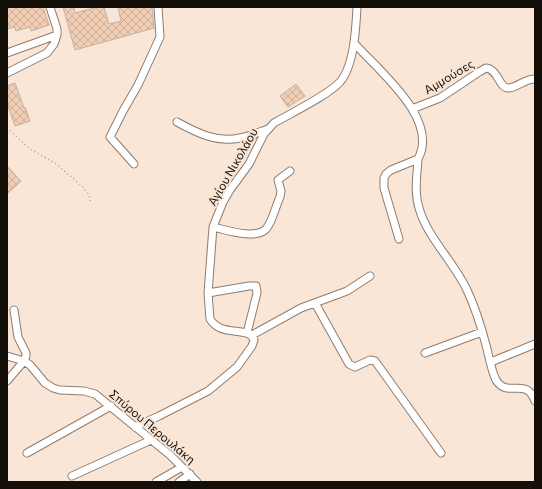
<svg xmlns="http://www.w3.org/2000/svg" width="542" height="489" viewBox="0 0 542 489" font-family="Commissioner,sans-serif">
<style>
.building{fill:url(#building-cross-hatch);stroke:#c3b1a3}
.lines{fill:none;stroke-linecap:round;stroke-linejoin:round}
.minor-casing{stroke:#8e7c6f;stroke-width:9}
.path{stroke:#ae9f93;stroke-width:1.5;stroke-dasharray:1 3;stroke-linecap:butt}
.minor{stroke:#fff;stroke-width:7}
.labels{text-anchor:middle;stroke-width:4;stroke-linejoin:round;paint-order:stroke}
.street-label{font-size:12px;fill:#150f0a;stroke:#f9e6d7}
</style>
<defs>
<pattern id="building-cross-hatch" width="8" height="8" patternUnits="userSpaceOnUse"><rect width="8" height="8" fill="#f1ceb3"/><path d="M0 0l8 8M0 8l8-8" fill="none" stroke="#ceb099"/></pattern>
</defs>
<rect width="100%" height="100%" fill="#f9e6d7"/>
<path class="building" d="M7,7H43L49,25L31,31L30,27L16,31L15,27L7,29Z
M63,7H74L75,13L94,8V7H104L109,24L121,21L118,7H152L154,28L75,50Z
M15,83L24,108L25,107L30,121L15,126L7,103V86Z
M296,84L305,96L288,107L280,96Z
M7,166L21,181L7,194Z"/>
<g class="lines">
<defs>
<path id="minor" d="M354,43C378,70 440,119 418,159L391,170L386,174L384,178V188L399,239
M7,53L57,35V29L50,7
M7,73L47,53L54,44L57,35
M412,109L440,98L479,72L486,68C498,69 499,88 508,88C517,88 524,79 535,79
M177,122C197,133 217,143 240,138C250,136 259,132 268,129
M418,159C417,176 414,192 419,208C427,237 454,262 467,290C475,307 481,326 486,345C489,356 491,370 496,380C508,399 526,376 535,401
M134,164L110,137L123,111L138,85L160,37L158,7
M213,227C227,230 255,240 266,229C272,223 276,205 280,197L281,191L278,180L290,171
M208,293L249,286H256L257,293L247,333
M315,303L349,364L355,367L370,360L375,361L441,453
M252,335L301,308L347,291L370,276
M425,353L482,332
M7,356L24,361L30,365L45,383L53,388L60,390L84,391L95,394L170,455L197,482
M491,362L535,344
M7,381L24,361L26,356V353L18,337L14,310
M135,427L159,416L208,391L237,367L252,346L254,340C249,325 221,338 210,319L208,293L213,227L223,202L230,190L249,164L264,134L274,123C291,113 327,96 340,82C354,66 356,28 357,7
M27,453L111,406
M72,476L151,440
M156,482L182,467
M179,482L190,474"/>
</defs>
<use href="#minor" class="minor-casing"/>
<path class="path" d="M7,128L30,149L55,163L82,186L89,195L91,203"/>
<use href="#minor" class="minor"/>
</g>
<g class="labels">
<g class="street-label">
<text transform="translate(449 77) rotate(-31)" y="4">Αμμούσες</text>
<text transform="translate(233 167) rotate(-60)" y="4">Αγίου Νικολάου</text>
<text transform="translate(152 427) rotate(40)" y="4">Σπύρου Περουλάκη</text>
</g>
</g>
<rect width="542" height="489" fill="none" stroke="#150f0a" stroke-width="16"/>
</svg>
